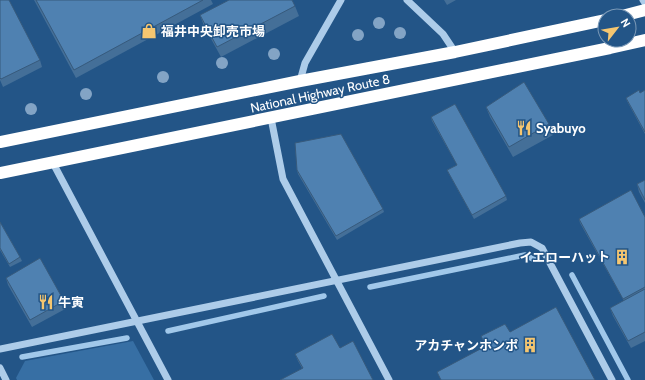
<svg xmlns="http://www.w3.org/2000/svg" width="645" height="380" viewBox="0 0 645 380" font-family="Cabin,'Noto Sans JP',sans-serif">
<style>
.green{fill:#376fa4}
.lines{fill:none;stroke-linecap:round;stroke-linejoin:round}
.stream{stroke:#a1c8ea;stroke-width:5.5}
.minor{stroke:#adcce9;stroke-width:7}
.highway{stroke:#fff;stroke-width:12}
.tree{fill:#83a4c5}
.wall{fill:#446f98}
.building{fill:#4f81b1;stroke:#375a7c}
.labels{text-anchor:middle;stroke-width:3;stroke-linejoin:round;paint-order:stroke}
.poi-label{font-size:13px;font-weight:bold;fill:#fff;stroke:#235587;text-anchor:start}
.street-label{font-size:13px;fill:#fff;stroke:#235587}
</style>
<rect width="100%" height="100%" fill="#235587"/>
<path class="green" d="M133,341L154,380H17L16,378L25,361Z"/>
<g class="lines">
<path class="stream" d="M572,275L628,380
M370,287L525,255L535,260
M168,331L324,296
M22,357L127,338"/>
<path class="minor" d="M407,0L443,34L455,52
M643,0L645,3
M300,81L305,63L341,0
M271,118L283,179L389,380
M53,163L168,380
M0,349L520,243L531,242L542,248L612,380
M0,368L6,380"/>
<path class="highway" d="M622,16L645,10
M0,142L300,81L455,52L605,20
M0,173L610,48L645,40"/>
</g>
<g class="tree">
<circle cx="379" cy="23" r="6"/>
<circle cx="400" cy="33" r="6"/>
<circle cx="358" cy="35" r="6"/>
<circle cx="274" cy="54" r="6"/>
<circle cx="222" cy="63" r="6"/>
<circle cx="163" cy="77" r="6"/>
<circle cx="86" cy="94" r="6"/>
<circle cx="31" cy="109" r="6"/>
</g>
<path class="wall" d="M0,0L40,60L42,67L3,87L0,80Z
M34,0H211L213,4L76,78Z
M444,0H456L447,5Z
M295,6L299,16L221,57L204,26L200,15Z
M645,90V134L627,101L626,98L640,93Z
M486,107L549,124L553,135L513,157L490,117Z
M431,117L506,196L507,200L474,219L449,174L447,170L457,165L432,121Z
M297,170L383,209L384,212L337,240L298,174Z
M645,180V203L639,192L637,184Z
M645,217V341L631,348L613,316L610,308L624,301L580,223L579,219Z
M0,222L20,257L22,261L10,267L0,250Z
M6,278L64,301L67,308L32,327L8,285Z
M340,348L302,368L298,361L295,354Z"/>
<path class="building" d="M0,0H9L40,60L1,79L0,78Z
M36,0H203L74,70Z
M229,0H292L295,6L217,47L200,15Z
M524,82L549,124L509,147L486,107Z
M639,90L640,93L645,90V132L626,98Z
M455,104L506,196L472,215L447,170L457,165L431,117Z
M341,134L383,209L336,236L297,170L295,143Z
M645,180V200L637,184Z
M631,190L645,217V287L623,299L579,219Z
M0,222L20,257L9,264L0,248Z
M40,258L64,301L30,320L6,278Z
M645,289V332L628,341L610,308Z
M556,307L595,380H441L437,372L486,346L481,336L505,324L510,332Z
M332,334L340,348L353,341L373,380H280L303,368L295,354Z"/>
<defs>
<symbol id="shop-bare" viewBox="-9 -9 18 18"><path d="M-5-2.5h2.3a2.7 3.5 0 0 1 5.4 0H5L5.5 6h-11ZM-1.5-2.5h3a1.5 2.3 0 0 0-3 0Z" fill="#f5c670" stroke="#235587" stroke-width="2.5" paint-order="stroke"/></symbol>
<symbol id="restaurant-bare" viewBox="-9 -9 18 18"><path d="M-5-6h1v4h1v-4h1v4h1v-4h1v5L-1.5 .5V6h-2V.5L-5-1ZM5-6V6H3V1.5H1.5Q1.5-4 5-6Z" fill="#f5c670" stroke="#235587" stroke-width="2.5" paint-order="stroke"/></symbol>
<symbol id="building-bare" viewBox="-9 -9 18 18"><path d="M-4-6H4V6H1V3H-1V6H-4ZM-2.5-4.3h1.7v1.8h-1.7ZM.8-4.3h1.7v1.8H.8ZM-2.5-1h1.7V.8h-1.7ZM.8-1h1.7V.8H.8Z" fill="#f5c670" stroke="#235587" stroke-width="2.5" paint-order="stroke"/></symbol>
</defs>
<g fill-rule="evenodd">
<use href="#shop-bare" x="138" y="20" width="22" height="22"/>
<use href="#restaurant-bare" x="513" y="117" width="22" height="22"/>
<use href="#building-bare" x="611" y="246" width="22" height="22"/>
<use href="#restaurant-bare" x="35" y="291" width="22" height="22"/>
<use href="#building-bare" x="519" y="334" width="22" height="22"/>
</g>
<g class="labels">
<g class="poi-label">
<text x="161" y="36">福井中央卸売市場</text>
<text x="536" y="133">Syabuyo</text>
<text x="610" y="262" text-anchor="end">イエローハット</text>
<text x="58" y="307">牛寅</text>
<text x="518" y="350" text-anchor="end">アカチャンホンポ</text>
</g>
<g class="street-label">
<text transform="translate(320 93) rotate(-12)" y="5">National Highway Route 8</text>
</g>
</g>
<g transform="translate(617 28) rotate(59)"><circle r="19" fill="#235587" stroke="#7b99b7"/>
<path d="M0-3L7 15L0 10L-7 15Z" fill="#f5c670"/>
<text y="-6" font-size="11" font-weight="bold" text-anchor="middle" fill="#ffffff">N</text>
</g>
</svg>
